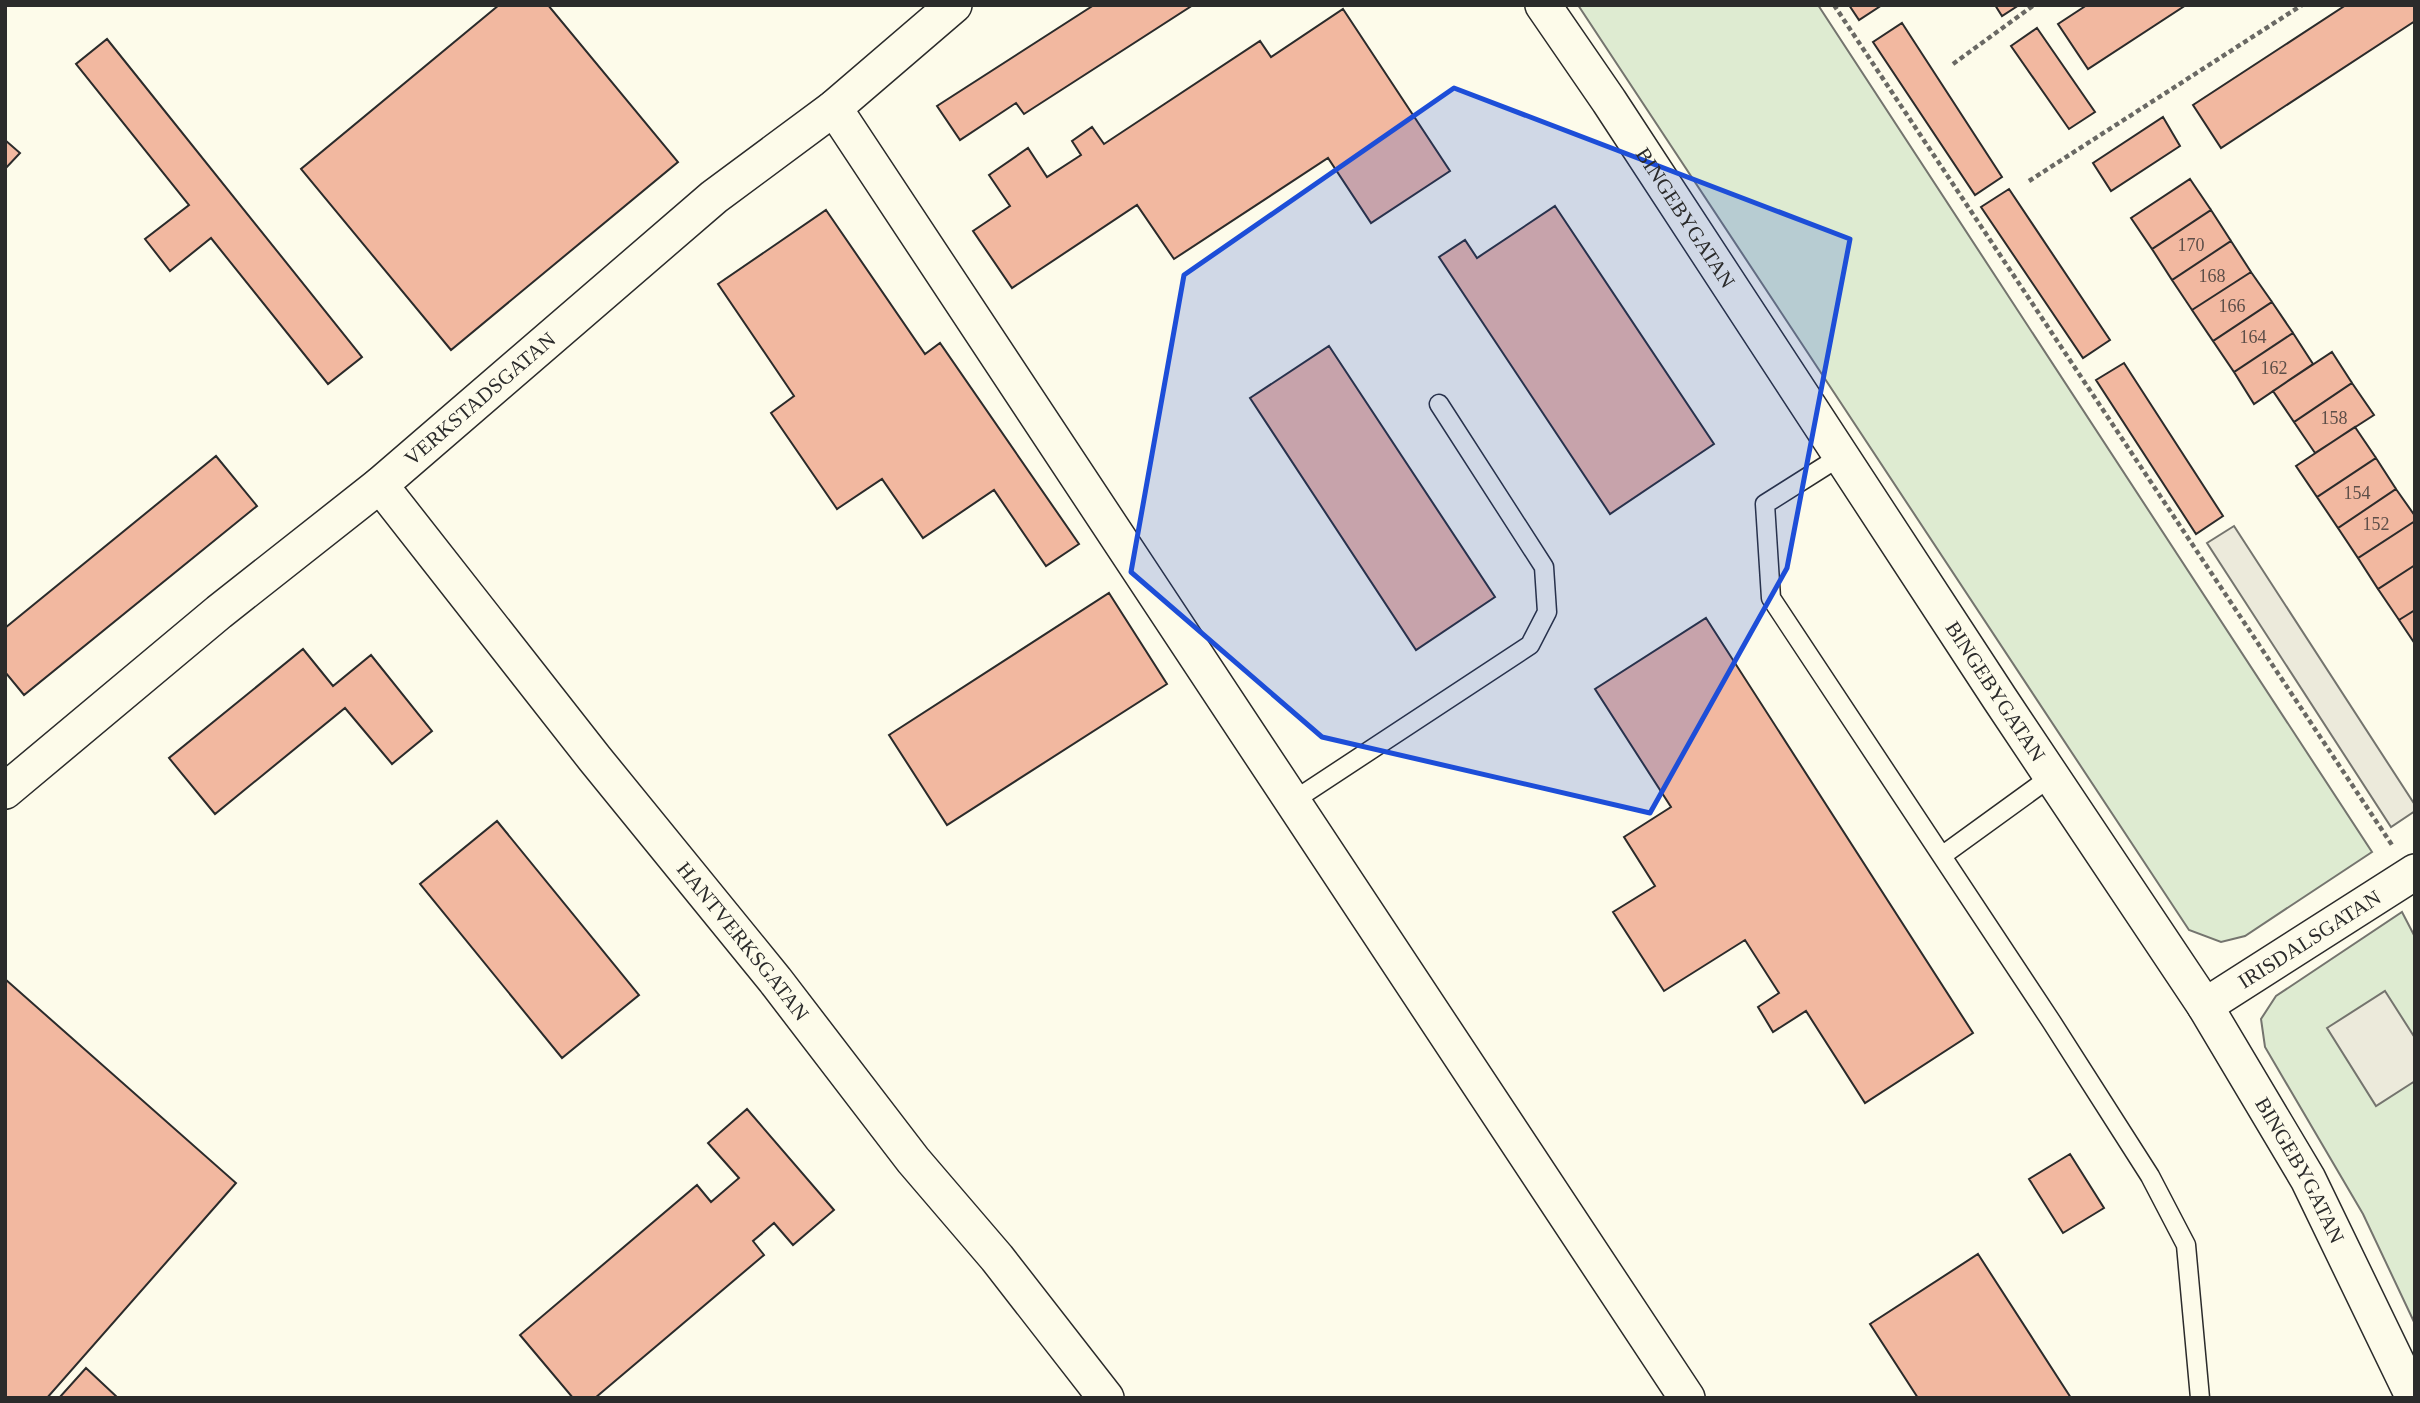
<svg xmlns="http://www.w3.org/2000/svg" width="2420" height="1403" viewBox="0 0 2420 1403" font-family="'Times New Roman',serif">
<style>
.green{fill:#deebd1;stroke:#74746e;stroke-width:2}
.parking{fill:#eceadb;stroke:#74746e;stroke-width:2}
.building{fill:#f2b8a0;stroke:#2b2b2b;stroke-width:2}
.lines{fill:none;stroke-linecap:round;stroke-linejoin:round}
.service-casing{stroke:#2b2b2b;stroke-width:21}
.minor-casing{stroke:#2b2b2b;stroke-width:38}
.path{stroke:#6a6964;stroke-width:4.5;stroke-dasharray:5 3.5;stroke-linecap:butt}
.service{stroke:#fdfbea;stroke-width:18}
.minor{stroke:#fdfbea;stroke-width:35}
.marked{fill:#1d4ed8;fill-opacity:0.2;stroke:#1d4ed8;stroke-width:5;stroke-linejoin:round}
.labels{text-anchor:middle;stroke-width:5;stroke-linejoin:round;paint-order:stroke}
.number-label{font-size:18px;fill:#5d4e48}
.street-label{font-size:21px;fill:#2b2b2b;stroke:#fdfbea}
</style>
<rect width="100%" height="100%" fill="#fdfbea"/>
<path class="green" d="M1578,5H1818L2372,852L2245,936L2221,942L2189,930Z
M2402,912L2415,937V1324L2363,1214L2265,1047L2261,1019L2276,996Z"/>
<path class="parking" d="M2234,526L2415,805V811L2391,827L2207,543Z
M2385,991L2415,1038V1081L2376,1106L2327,1028Z"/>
<path class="building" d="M499,5H548L678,162L451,350L301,169Z
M1094,5H1193L1024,114L1016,103L960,140L937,106Z
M1849,5H1882L1859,20Z
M1995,5H2019L2002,16Z
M2087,5H2186L2088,69L2058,24Z
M2346,5H2415V21L2221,148L2193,105Z
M1343,9L1450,171L1371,223L1328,158L1174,259L1137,205L1012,288L973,231L1010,206L989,175L1028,148L1047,177L1081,155L1072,141L1092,127L1104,144L1260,41L1271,57Z
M1902,23L2002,177L1975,195L1873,42Z
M2037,28L2095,112L2069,129L2011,46Z
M107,39L362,357L328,384L211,238L170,271L145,239L189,205L76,64Z
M2163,117L2180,146L2111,191L2093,163Z
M5,140L20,153L5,169Z
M2190,179L2211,210L2152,249L2131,218Z
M2009,189L2110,340L2083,358L1981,207Z
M1555,206L1714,444L1610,514L1439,257L1465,240L1477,258Z
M826,210L925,354L940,343L1079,544L1046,566L994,490L923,538L882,479L837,509L771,413L794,396L718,284Z
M2211,210L2231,241L2172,280L2152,249Z
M2231,241L2251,272L2192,310L2172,280Z
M2251,272L2272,302L2213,341L2192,310Z
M2272,302L2293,333L2234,372L2213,341Z
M2293,333L2313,364L2254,404L2234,372Z
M1329,346L1495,597L1416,650L1250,398Z
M2332,352L2352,383L2294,422L2273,391Z
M2124,363L2223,516L2196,534L2096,380Z
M2352,383L2374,415L2315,453L2294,422Z
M2355,427L2376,458L2317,497L2296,466Z
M216,456L257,506L24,695L5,672V628Z
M2376,458L2396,489L2338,528L2317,497Z
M2396,489L2415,516V521L2358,558L2338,528Z
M2415,521V565L2378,589L2358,558Z
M2415,565V610L2399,620L2378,589Z
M1109,593L1167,684L947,825L889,735Z
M2415,610V644L2399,620Z
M1706,618L1973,1033L1865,1103L1806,1011L1773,1032L1758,1007L1779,993L1745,940L1664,991L1613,912L1655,886L1624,837L1671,807L1595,689Z
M303,649L333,686L371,655L432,731L392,764L345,708L215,814L169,758Z
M497,821L639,995L562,1058L420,884Z
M5,979L236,1183L47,1398H5Z
M747,1109L834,1210L793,1245L774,1223L753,1241L764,1255L595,1398H573L520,1335L697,1185L711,1202L739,1178L708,1143Z
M2070,1154L2104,1208L2063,1233L2029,1179Z
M1978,1254L2071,1398H1918L1870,1324Z
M86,1368L118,1398H59Z"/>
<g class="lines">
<defs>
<path id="service" d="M1841,456L1765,504L1771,598L2051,1021L2150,1176L2186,1245L2200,1398
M1293,801L1530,645L1547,612L1544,567L1439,404
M1943,855L2052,776"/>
<g id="minor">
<path id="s1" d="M1543,5L1609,101L2000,699L2205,1006L2308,1179L2414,1398"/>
<path d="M834,108L1687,1398"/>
<path id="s2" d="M380,485L595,759L775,980L913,1160L997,1258L1106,1398"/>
<path id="s3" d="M5,791L219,612L380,485L714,197L834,108L954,5"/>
<path id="s4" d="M2205,1006L2415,872"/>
</g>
</defs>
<use href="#service" class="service-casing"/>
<use href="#minor" class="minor-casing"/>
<path class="path" d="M1834,5L2392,845
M1953,64L2034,5
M2029,181L2302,5"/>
<use href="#service" class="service"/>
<use href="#minor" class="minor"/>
</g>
<path class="marked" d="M1454,88L1850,239L1787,568L1650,813L1322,737L1131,572L1184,275Z"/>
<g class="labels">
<g class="number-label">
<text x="2191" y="251">170</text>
<text x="2212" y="282">168</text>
<text x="2232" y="312">166</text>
<text x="2253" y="343">164</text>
<text x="2274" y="374">162</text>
<text x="2334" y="424">158</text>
<text x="2357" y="499">154</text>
<text x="2376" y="530">152</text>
</g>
<g class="street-label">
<text dy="7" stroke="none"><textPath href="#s1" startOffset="256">BINGEBYGATAN</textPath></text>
<text dy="7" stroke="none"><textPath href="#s3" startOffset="616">VERKSTADSGATAN</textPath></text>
<text dy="7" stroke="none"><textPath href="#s1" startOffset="822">BINGEBYGATAN</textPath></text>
<text dy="7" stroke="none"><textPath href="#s4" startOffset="124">IRISDALSGATAN</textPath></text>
<text dy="7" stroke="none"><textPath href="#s2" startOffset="583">HANTVERKSGATAN</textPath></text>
<text dy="7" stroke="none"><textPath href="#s1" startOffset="1390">BINGEBYGATAN</textPath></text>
</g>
</g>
<rect width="2420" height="1403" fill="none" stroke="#2b2b2b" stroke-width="14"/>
</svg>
